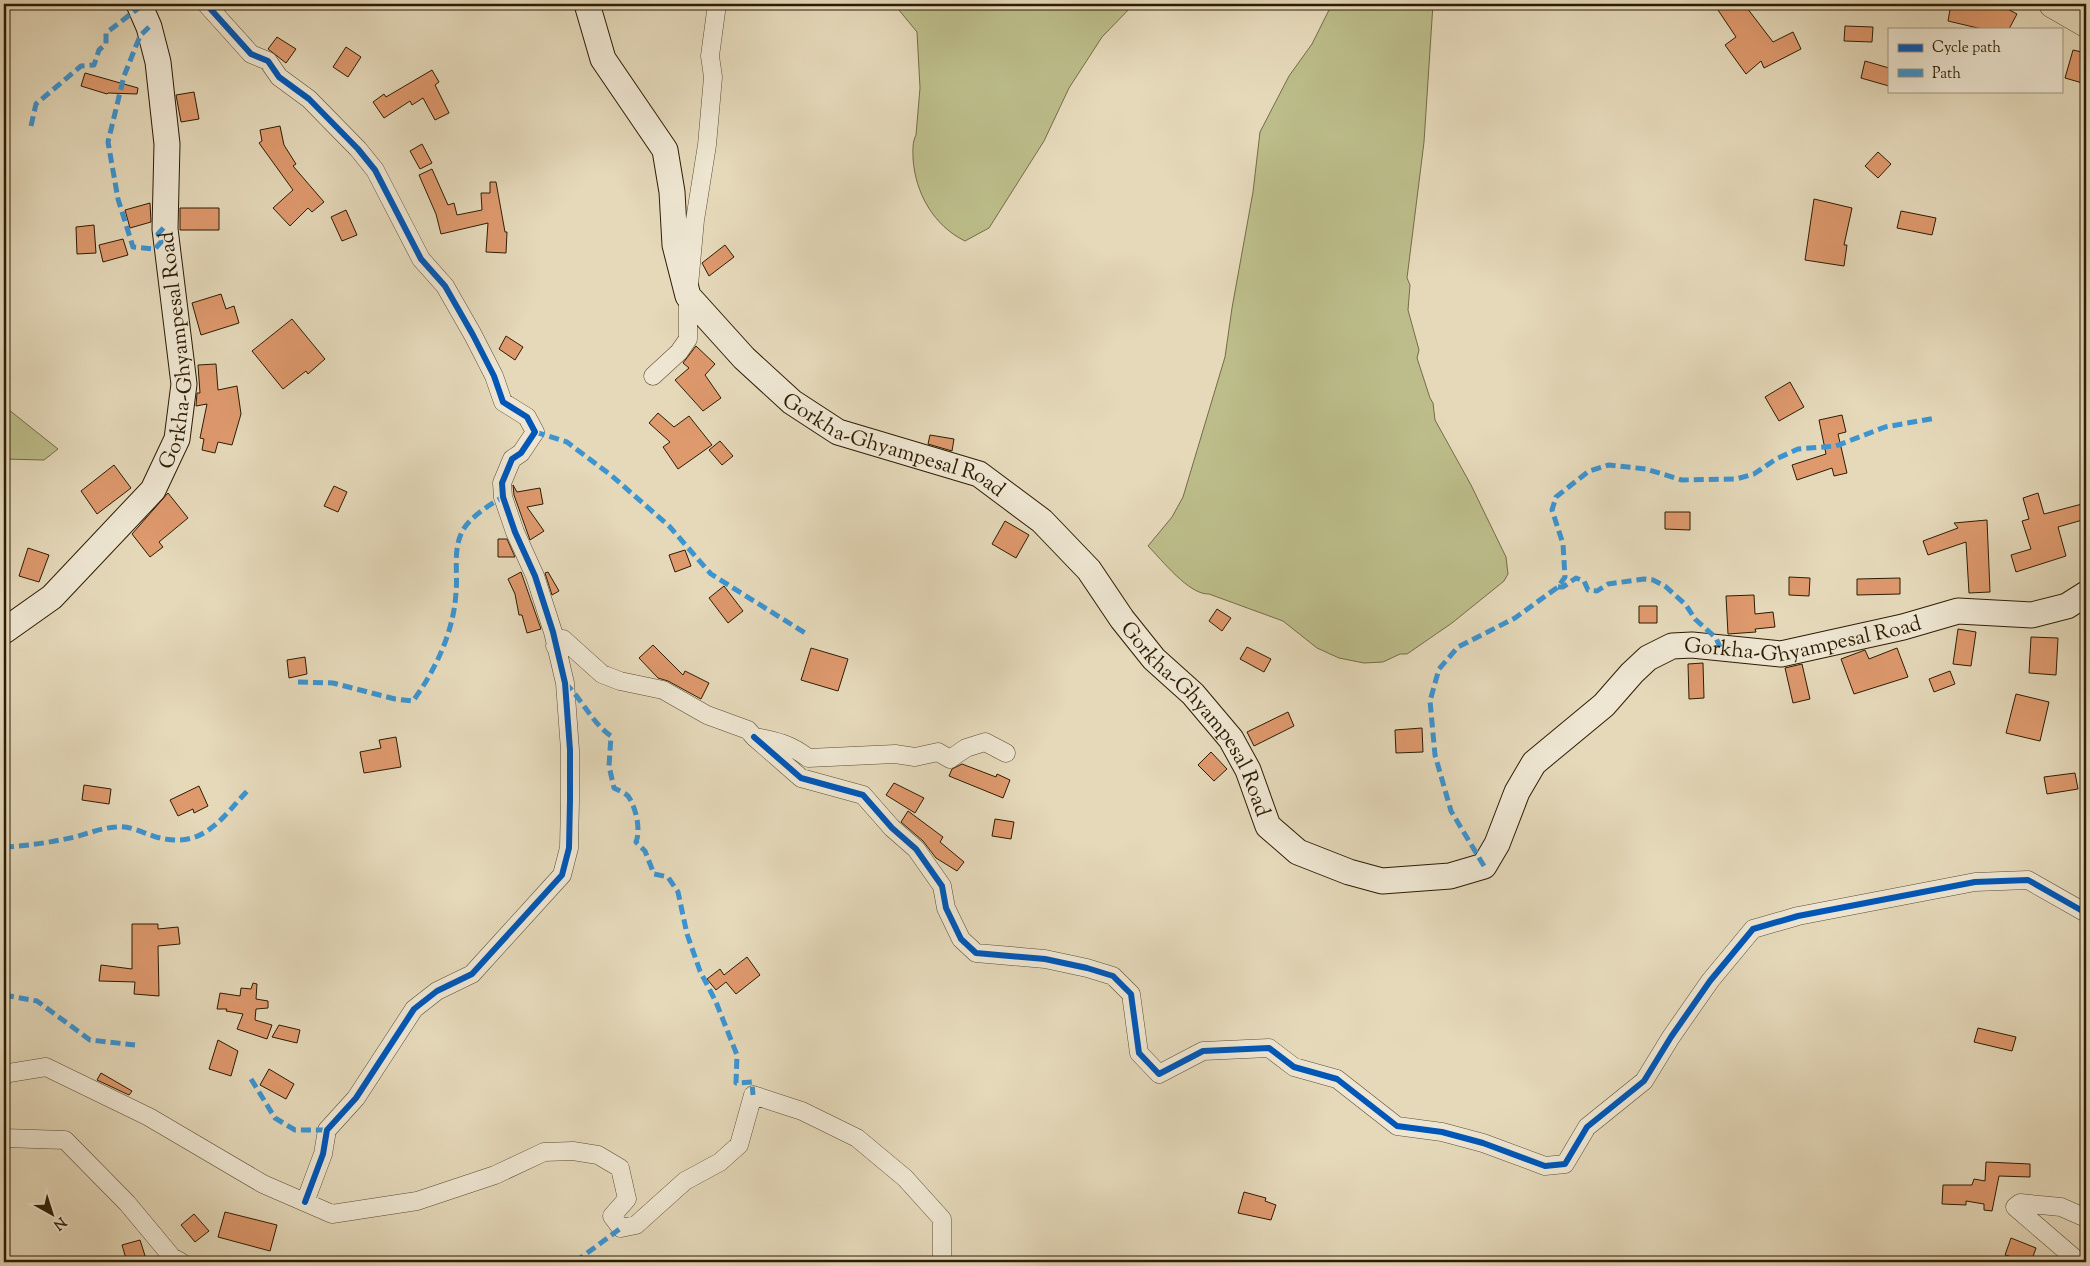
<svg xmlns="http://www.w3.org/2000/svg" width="2090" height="1266" viewBox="0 0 2090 1266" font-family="'Sorts Mill Goudy',serif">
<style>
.green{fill:#bcbd8a;stroke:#746c46}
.building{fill:#de996d;stroke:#2d1c03}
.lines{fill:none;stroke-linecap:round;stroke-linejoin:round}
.minor-casing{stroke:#5b4b31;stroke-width:19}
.secondary-casing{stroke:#2d1c03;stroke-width:27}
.primary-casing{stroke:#2d1c03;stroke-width:29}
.minor{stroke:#eee6d2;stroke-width:18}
.secondary{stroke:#eee6d2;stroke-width:25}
.primary{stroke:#e5d9ba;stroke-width:28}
.quiet{stroke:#3c94d1;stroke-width:5;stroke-dasharray:10 5;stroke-linecap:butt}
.cycleway-casing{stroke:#eee6d2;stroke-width:9}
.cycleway{stroke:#0057b8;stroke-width:6}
.labels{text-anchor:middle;stroke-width:4.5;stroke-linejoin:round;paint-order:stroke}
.street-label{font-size:21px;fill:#2d1c03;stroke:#eee6d2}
</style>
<rect width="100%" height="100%" fill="#e5d9ba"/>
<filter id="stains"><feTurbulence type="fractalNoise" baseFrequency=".004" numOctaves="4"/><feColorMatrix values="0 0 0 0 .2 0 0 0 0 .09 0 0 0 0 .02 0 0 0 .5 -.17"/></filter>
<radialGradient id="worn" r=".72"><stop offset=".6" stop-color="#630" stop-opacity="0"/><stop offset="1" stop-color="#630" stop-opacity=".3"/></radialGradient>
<path class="green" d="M894,4H1134L1102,37L1069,88L1044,141L989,228L965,241C934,226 915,193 913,158C913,150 912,143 916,135L920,88L917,32Z
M1332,4H1433L1424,142L1407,278L1410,285L1408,310L1419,350L1417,358L1430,398L1433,403L1435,420L1471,485L1506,557L1508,574L1504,581L1452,623L1407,654H1400L1383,662L1364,663L1339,658L1317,648L1283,621L1209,594C1189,595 1162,560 1148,546L1172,517L1183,497L1225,357L1232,308L1253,192L1260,132L1289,76L1312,44Z
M4,406L58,449L44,460L4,459Z"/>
<path class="building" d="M1714,4H1744L1773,42L1793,32L1801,49L1764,68L1761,61L1746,74L1725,45L1736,37Z
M1951,4H1977L1995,8L1998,4L2017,14L2009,29H1982L1948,21Z
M1845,26L1873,27L1872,42L1844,41Z
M277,37L296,49L286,63L268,49Z
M346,47L361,57L348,77L333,67Z
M2073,50L2086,53V84L2065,78Z
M1865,61L1889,68V86L1861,78Z
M432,70L439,82L435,85L449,113L435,120L423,98L412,105L410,101L384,118L373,102L384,94L386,97Z
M85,73L138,88L137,94L108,93L107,94L81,86Z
M194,92L199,119L181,122L176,95Z
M280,126L284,145L296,164L293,166L324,202L312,212L308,208L290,226L273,208L293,190L259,143L262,141L260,130Z
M422,144L432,163L420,169L410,151Z
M1878,152L1891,164L1878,178L1865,166Z
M432,169L448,205L454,203L457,215L482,210L481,193H490V182H496L505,232H507L506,253L486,252L488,223L441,234L436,214L419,175Z
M1814,199L1852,208L1844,245H1847L1844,266L1805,260Z
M150,203L151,222L130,228L125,210Z
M180,208H219V230H180Z
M346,210L357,235L342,241L331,217Z
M1901,211L1936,218L1932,235L1897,228Z
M94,225L96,253L77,254L76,227Z
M123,239L128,255L103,262L99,245Z
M725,245L734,257L709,276L702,263Z
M221,294L226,309L234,306L239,323L201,335L192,303Z
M292,319L325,359L308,374L306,371L283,389L252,351Z
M506,336L523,347L515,360L499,349Z
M696,346L715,364L705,375L721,398L703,411L675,380L689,368L683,363Z
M216,364L218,390L237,386L241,414L232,445L218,442L215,453L202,450L204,439L200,438L207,404L196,406L197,393H200L198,365Z
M1790,382L1804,407L1779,421L1765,397Z
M658,413L674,427L689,416L712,445L678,469L663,447L670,442L649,423Z
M1842,415L1846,432L1838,434L1847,473L1834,476L1832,468L1797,480L1792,465L1826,454L1819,420Z
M930,435L954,439L952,451L928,444Z
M720,441L733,456L722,465L709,450Z
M114,465L131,488L97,514L81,491Z
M513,485L517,492L540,488L543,504L527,507L544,531L530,540L514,495Z
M334,486L347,492L338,512L324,506Z
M168,493L188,518L159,542L163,547L150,557L132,534Z
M2038,493L2044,514L2082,504L2086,519L2058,527L2066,556L2016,572L2011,555L2031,549L2022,521L2029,519L2023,498Z
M1665,512H1690V530L1665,529Z
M1987,520L1990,592L1969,593L1966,542L1928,555L1923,541L1958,528L1954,523Z
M1005,521L1029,535L1016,558L992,544Z
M498,539H507L515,557H498Z
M28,548L49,555L39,582L19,576Z
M685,550L691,566L675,572L669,555Z
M521,572L541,629L527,633L522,615H519L515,594L508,579Z
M548,572L559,591L552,595L545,573Z
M1789,577L1810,578L1809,596L1789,595Z
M1900,578V594L1857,595V579Z
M724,586L743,611L728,623L709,598Z
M1754,595L1755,614L1773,612L1775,627L1755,629L1756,632L1728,634L1726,596Z
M1639,606H1657V623H1639Z
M1217,609L1231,618L1222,631L1209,621Z
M1958,629L1976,632L1971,666L1953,664Z
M2031,637L2058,638L2056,675L2029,673Z
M653,645L683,675L685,671L709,683L701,699L668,681L658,678L639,658Z
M1247,647L1271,659L1264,672L1240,659Z
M811,648L848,659L838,691L801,680Z
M1897,648L1908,677L1854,694L1841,659L1865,650L1869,659Z
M305,657L307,674L289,678L287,660Z
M1703,663L1704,698L1689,699L1688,664Z
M1802,664L1810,699L1793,703L1785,668Z
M1950,671L1955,684L1934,692L1929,679Z
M2016,694L2049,702L2040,741L2006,733Z
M1288,712L1294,726L1254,746L1247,732Z
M1422,728L1423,752L1396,753L1395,730Z
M396,737L401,767L364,773L360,752L381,748L379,740Z
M1211,752L1227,769L1214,781L1198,765Z
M962,764L996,777L997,774L1010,780L1003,798L949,776L952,769Z
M2075,773L2078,789L2047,794L2044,777Z
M894,783L924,798L915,813L886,795Z
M84,785L111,789L109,804L82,800Z
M199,786L208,806L194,813L193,809L178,816L170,800Z
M908,811L943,837L940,842L964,862L957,871L936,858L923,841L901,822Z
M995,819L1014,822L1011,839L992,836Z
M132,924H158V929L178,927L180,944L158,946L159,996L134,994L135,982L99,981L101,965L132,969Z
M747,957L760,975L736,994L726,982L716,990L707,979L720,969L724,975Z
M253,983L257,984L256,999L268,1001V1008L256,1009L255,1020L272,1025L267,1039L237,1029L243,1014L226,1011L227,1009H217L220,993L240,996L241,988L251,989Z
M279,1025L300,1030L297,1043L272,1037Z
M1978,1028L2016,1037L2012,1051L1974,1042Z
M218,1040L238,1051L231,1076L209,1069Z
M269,1069L294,1084L286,1099L260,1085Z
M101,1073L132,1091L129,1095L97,1080Z
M1986,1162L2030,1164V1177L1999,1176L1992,1211L1984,1210V1204L1966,1201V1205L1942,1204L1943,1185H1972L1974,1179L1985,1181Z
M1244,1192L1266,1198L1265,1201L1276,1205L1271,1220L1238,1213Z
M225,1212L277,1225L270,1251L218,1237Z
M194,1214L209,1231L195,1242L181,1225Z
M2011,1238L2036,1248L2031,1262L2005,1255Z
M140,1240L147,1262H127L122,1245Z"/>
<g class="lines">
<defs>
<path id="minor" d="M206,4L251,54L268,61L279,77L309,99L358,149L375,170L421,259L445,286L473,335L494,376L503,402L527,417L535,432L521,453L512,459L502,483L503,497L515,532L535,576L553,632L565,683L570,750V800L569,848L562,875L472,974L437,991L414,1009L356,1098L327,1130L323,1154L305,1202
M653,376L679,352L688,339V296L695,220L707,145L713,77L710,56L717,4
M555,646L563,639L602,674L620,681L663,690L707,715L748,730L754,737C775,740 792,745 808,758L895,754L915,757L938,752L950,759L966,748L985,742L1006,753
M754,737L801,778L863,795L892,828L916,849L942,886L946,908L961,939L976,953L1045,959L1087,968L1113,976L1131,994L1139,1053L1159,1074L1203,1051L1269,1048L1294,1067L1337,1079L1397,1126L1442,1132L1483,1143L1545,1166L1565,1164L1587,1127L1644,1081L1671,1037L1710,981L1753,929L1798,916L1975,882L2028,880L2086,913
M4,1076L9,1073L46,1067L149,1117L263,1184L332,1214L417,1201L495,1175L544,1152L573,1151L598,1155L620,1168L627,1199L612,1216L621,1228L636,1225L685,1181L720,1162L739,1145L753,1095L802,1111L857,1138L905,1178L942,1219V1262
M4,1138L65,1140L127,1203L172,1257L181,1262
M2079,1262L2015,1207L2020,1203L2061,1207L2086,1218"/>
<g id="secondary">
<path id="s1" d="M587,4L603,59L665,150L672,192L675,245L688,296L744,358L792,402L838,432L979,474L1042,521L1089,570L1122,619L1154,659L1193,694L1231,739L1248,770L1268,826L1298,852L1349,872L1382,881L1450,876L1484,866L1497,844L1517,792L1534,763L1604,705L1632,673L1648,658L1672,646L1692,645L1781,654L1903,627L1958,611L2032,615L2067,606L2086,594"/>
<path id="s2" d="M4,631L52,597L153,490L177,439L184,384L165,229L167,144L158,62L149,27L139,4"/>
</g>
<path id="primary" d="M2053,4L2086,23"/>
</defs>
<use href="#minor" class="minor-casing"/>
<use href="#secondary" class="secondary-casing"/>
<use href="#primary" class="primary-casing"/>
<use href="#minor" class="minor"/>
<use href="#secondary" class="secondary"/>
<use href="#primary" class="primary"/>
<path class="quiet" d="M149,27L140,36L124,76L108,142L118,199L133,247L155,249L161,242L158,234L165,226
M31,126L36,104L81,66L94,65L99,50L106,44V33L140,7
M535,432L567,442L612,476L669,526L711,574L805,633
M1558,587H1563L1576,578L1584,581L1588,590L1597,591L1608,584L1644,579L1653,580L1665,586L1686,605L1695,619L1716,638L1720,647
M298,682L333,683L395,699L413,701C436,669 454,631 456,592C458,573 453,553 461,534C467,519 489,505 503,497
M565,683C582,699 592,723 611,736L609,766L614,788C618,790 625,793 628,796C636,807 641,830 636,842L645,851L654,874L668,877L678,892L687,934L700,971L716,1002L737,1055L736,1083L752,1082L753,1095
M4,847C28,846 52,842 75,837C89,833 102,828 116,827C129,825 143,833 156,837C205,850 221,818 250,788
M1484,866L1451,811L1435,755L1430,701L1439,669L1458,647L1515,618L1558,587L1565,577L1563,544L1552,510L1556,497L1589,471L1609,465L1646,469L1682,480L1736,479L1754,474L1776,459L1798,449L1836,446L1885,427L1936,418
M4,995L37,1001L90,1040L135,1045
M251,1079L275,1118L295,1130H327
M575,1262L621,1228"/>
<defs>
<path id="cycleway" d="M206,4L251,54L268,61L279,77L309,99L358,149L375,170L421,259L445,286L473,335L494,376L503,402L527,417L535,432L521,453L512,459L502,483L503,497L515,532L535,576L553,632L565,683L570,750V800L569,848L562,875L472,974L437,991L414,1009L356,1098L327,1130L323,1154L305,1202
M754,737L801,778L863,795L892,828L916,849L942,886L946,908L961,939L976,953L1045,959L1087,968L1113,976L1131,994L1139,1053L1159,1074L1203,1051L1269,1048L1294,1067L1337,1079L1397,1126L1442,1132L1483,1143L1545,1166L1565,1164L1587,1127L1644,1081L1671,1037L1710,981L1753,929L1798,916L1975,882L2028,880L2086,913"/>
</defs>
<use href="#cycleway" class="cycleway-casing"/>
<use href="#cycleway" class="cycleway"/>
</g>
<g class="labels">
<g class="street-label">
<text dy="7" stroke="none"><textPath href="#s2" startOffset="351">Gorkha-Ghyampesal Road</textPath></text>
<text dy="7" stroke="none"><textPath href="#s1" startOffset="576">Gorkha-Ghyampesal Road</textPath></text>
<text dy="7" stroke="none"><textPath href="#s1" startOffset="1791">Gorkha-Ghyampesal Road</textPath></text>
<text dy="7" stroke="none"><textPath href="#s1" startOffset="998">Gorkha-Ghyampesal Road</textPath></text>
</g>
</g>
<rect width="2090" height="1266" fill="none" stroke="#e5d9ba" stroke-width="20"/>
<rect x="5" y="5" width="2080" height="1256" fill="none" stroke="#2d1c03" stroke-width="2.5"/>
<rect x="10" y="10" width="2070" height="1246" fill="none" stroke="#2d1c03"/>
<rect x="1888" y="28" width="175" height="65" fill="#eee6d2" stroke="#a1957f"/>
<rect x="1898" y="44" width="25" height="8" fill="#0057b8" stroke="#a1957f"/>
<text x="1932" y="52" font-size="15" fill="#2d1c03">Cycle path</text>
<rect x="1898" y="69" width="25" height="8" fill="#3c94d1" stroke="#a1957f"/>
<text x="1932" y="78" font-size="15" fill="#2d1c03">Path</text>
<g transform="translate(52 1214) rotate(141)" stroke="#eee6d2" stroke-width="4" paint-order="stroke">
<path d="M0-4L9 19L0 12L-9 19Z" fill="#2d1c03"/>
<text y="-8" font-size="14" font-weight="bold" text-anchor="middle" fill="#2d1c03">N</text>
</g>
<rect width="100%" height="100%" filter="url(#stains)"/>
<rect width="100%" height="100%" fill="url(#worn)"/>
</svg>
